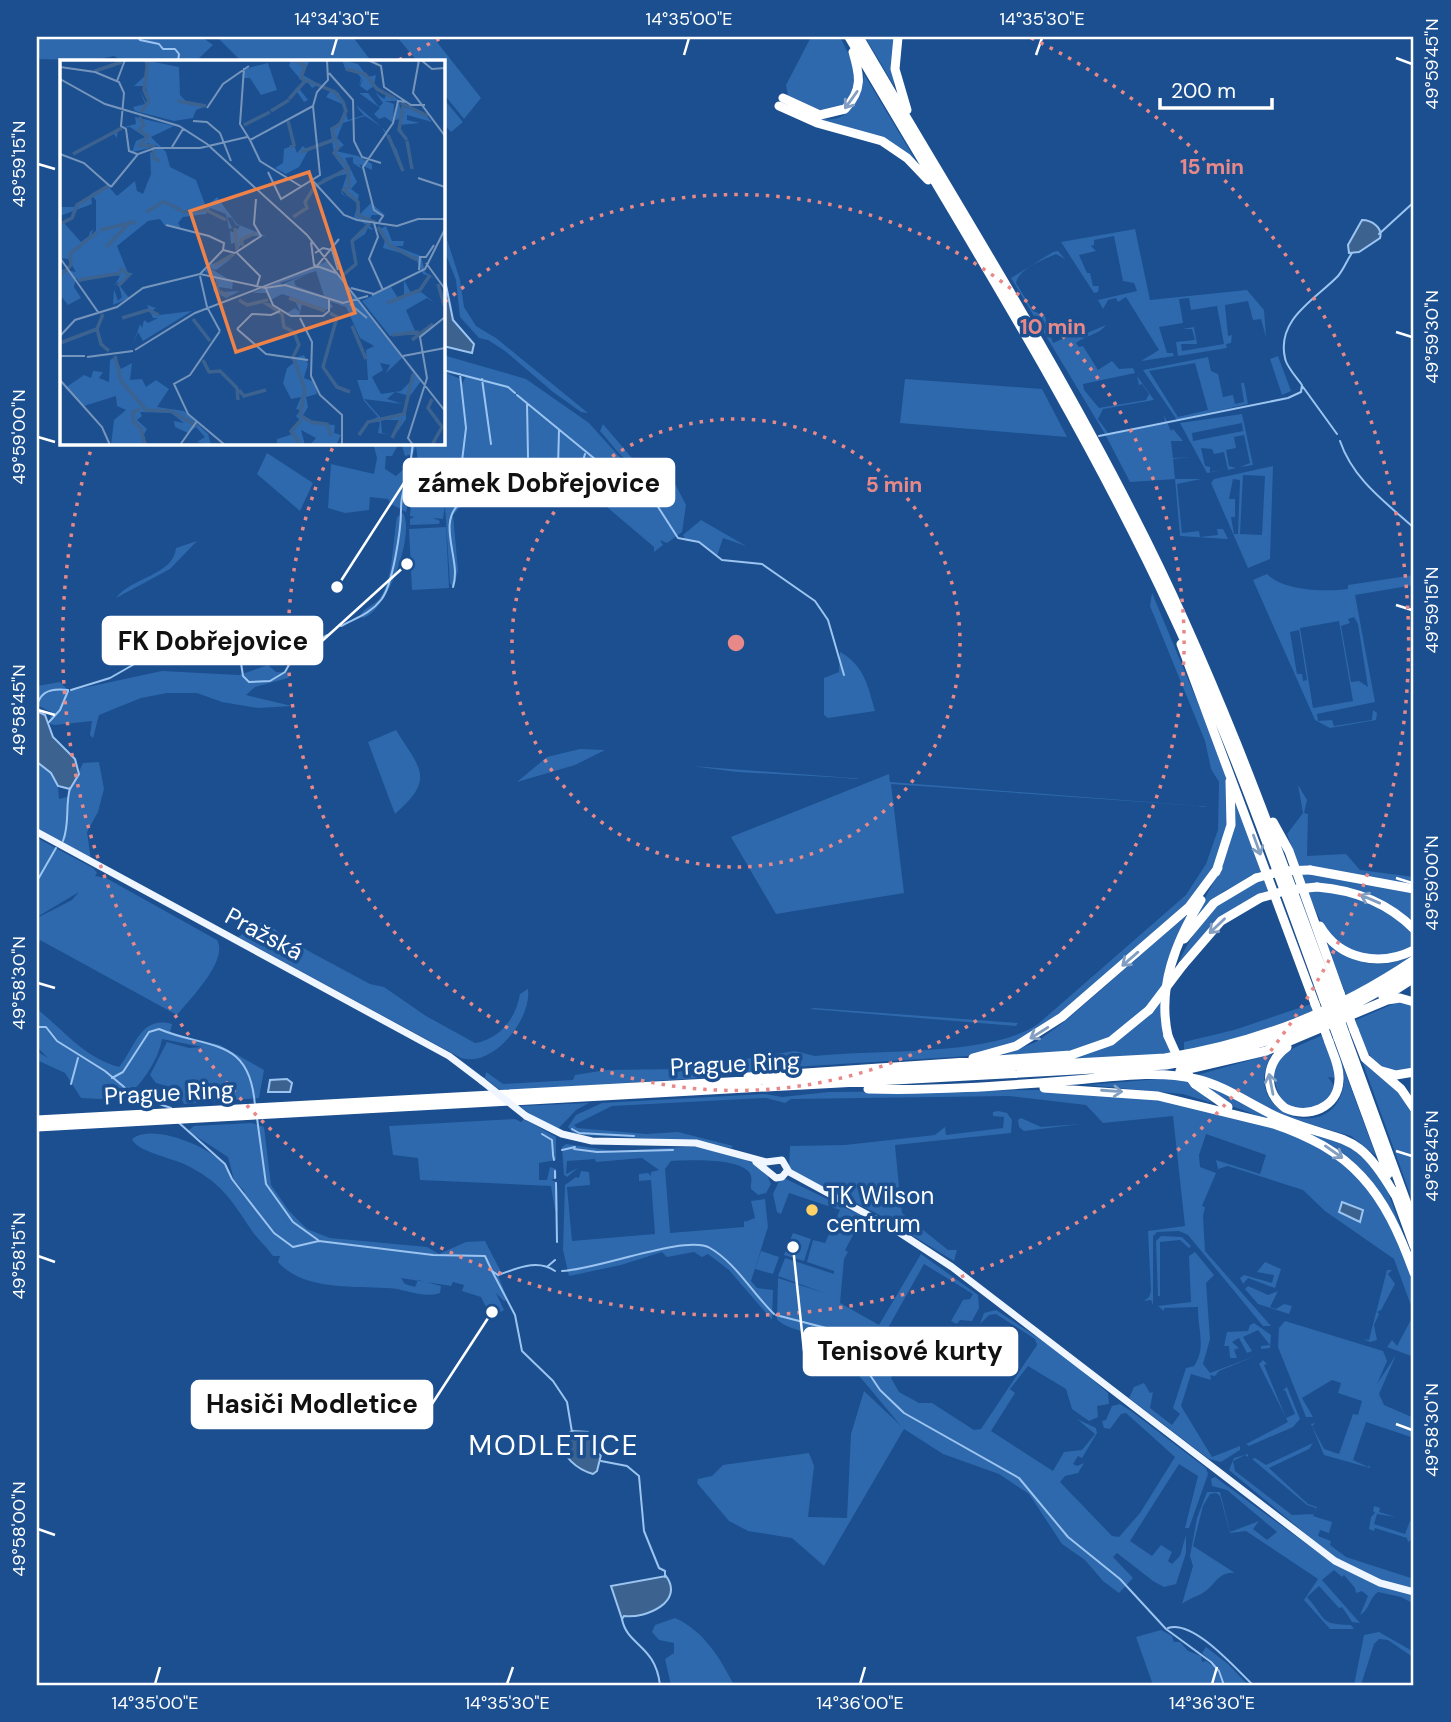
<svg xmlns="http://www.w3.org/2000/svg" width="1451" height="1722" viewBox="0 0 1451 1722" font-family="'DM Sans',sans-serif">
<style>
.green{fill:#2e69ad;fill-rule:evenodd}
.water{fill:#3c6290;stroke:#9cc4f0;stroke-width:2}
.lines{fill:none;stroke-linecap:round;stroke-linejoin:round}
.stream{stroke:#9cc4f0;stroke-width:2}
.major{stroke:#f0f6ff;stroke-width:7}
.highway{stroke:#fff;stroke-width:9}
.major-bridge{stroke:#f0f6ff;stroke-width:7}
.highway-bridge{stroke:#fff;stroke-width:9}
.oneway{stroke:#829ec1}
.ticks{fill:none;stroke:#fff;stroke-width:2.5}
.ring{fill:none;stroke:#e88989;stroke-width:3.5;stroke-dasharray:3.5 7}
.poi-dot{fill:#ffd166;stroke:#1b4f8f;stroke-width:2.5}
.labels{text-anchor:middle;stroke-width:7;stroke-linejoin:round;paint-order:stroke}
.street-label{font-size:24px;fill:#fff;stroke:#1b4f8f}
.poi-label{font-size:24px;fill:#fff;stroke:#1b4f8f;text-anchor:start}
.quarter-label{font-size:28px;letter-spacing:2px;fill:#fff;stroke:#1b4f8f}
.inset-river{fill:none;stroke:#3c6290;stroke-width:3.5}
.inset-road{fill:none;stroke:#7695bc;stroke-width:2}
.view{fill:#ee8249;fill-opacity:0.15;stroke:#ee8249;stroke-width:3.5}
.inset-edge{fill:none;stroke:#fff;stroke-width:3.5}
.centre{fill:#e88989;stroke:#1b4f8f;stroke-width:3.5}
.ring-label{font-size:21px;text-anchor:middle;font-weight:bold;fill:#e88989;stroke:#1b4f8f;stroke-width:7;stroke-linejoin:round;paint-order:stroke}
.leader{fill:none;stroke:#fff;stroke-width:2.5}
.callout-dot{fill:#fff;stroke:#1b4f8f;stroke-width:2.5}
.callout{fill:#fff;stroke:#fff;stroke-width:2.5}
.callout-label{font-size:26px;text-anchor:middle;font-weight:bold;fill:#111}
.neatline{fill:none;stroke:#fff;stroke-width:2.5}
.ticks-label{font-size:18px;text-anchor:middle;fill:#fff}
</style>
<rect width="100%" height="100%" fill="#1b4f8f"/>
<path class="green" d="M37,37H202L213,45L196,61H123L114,56C86,63 64,59 37,59Z
M217,37H353L371,61H241Z
M397,37H433L481,98L464,119L443,93V61H417Z
M811,37H840L857,71L852,96L839,109L819,112L788,96L786,85Z
M865,37H896L892,63L894,86Z
M864,74L916,161C880,134 863,134 822,121C809,117 796,109 783,104C794,104 806,114 819,118C848,126 862,98 864,74Z
M443,98L463,122L451,132L443,123Z
M443,227L460,280L464,307L476,326L496,338L588,413L581,412L553,392L505,351L488,340L479,338L460,317L456,280L443,247Z
M1135,229L1150,300L1247,290L1264,310L1266,337L1261,319L1253,320L1248,301L1225,305L1228,336L1232,335L1231,343L1226,344L1227,348L1178,356L1176,342L1195,340L1192,329H1182L1194,327L1197,344H1181L1182,351L1224,344L1217,306L1191,310L1189,298L1179,299L1183,323L1159,327L1167,353H1173L1174,356L1141,361L1159,350L1126,297L1118,302L1116,298L1108,300L1103,309L1098,300L1137,291L1134,283L1123,281L1114,236L1094,240V245L1091,246L1096,251L1079,255L1087,273H1090L1093,286H1099L1098,292L1094,293L1061,242Z
M1058,251L1065,259L1056,254C1045,259 1019,268 1016,283L1033,311L1045,316L1053,343L1083,330L1087,333L1106,325C1100,334 1085,336 1076,343L1079,347L1083,346L1098,370L1112,361L1119,369L1133,368L1135,373L1083,384L1084,390L1099,408L1146,400L1149,394L1142,384L1139,385L1137,376L1154,400L1103,409L1098,419L1108,433L1165,423L1164,415L1171,431L1173,429L1183,441H1171L1173,458L1191,457L1173,459L1175,479H1201L1177,484L1182,533L1199,531L1200,537L1218,535L1217,529H1223L1228,539L1180,536L1175,479L1130,482L1105,434L1011,278L1053,252Z
M443,355L526,379L589,423L625,463L670,474L686,505L682,532L667,543L660,540L663,545L654,552V547L594,496L531,477L475,499L460,507L453,515L458,570L454,588L450,583L445,506L443,519L433,518L440,521L439,524L410,525V519L414,517L410,516L412,485L406,512L391,504L388,499L370,497L369,510L345,513L328,508L331,464L374,474L377,458L373,443H399L392,456H386L385,469L396,476L409,464L413,472L441,473L418,462L416,446L413,454L405,456L401,443H443V371L460,379L465,412L462,384L466,376L443,370Z
M1278,356L1291,391L1282,395L1270,359Z
M1208,357L1211,371L1218,374L1223,397L1233,395L1235,404L1244,402L1241,383H1244L1248,404L1177,420L1143,370ZM1195,363L1208,410L1178,417L1149,371Z
M905,379L1042,389L1067,437L900,423Z
M1242,414L1253,465L1240,467L1250,463L1244,435L1234,437L1236,448L1226,450L1229,466L1236,468L1228,470L1224,452L1214,454L1212,449L1201,448L1205,466L1210,467V472L1224,470L1207,473L1180,423ZM1242,423L1243,431L1193,441L1192,433Z
M603,424L631,457L654,465C628,473 616,448 600,431Z
M267,453L313,483L300,511L257,474Z
M1273,466L1270,559L1248,568L1211,483L1214,479ZM1243,475L1265,476L1262,535L1240,534ZM1233,479L1240,480L1238,534H1234L1231,517H1235V499H1229Z
M403,513C415,532 389,610 363,618L360,616C364,607 374,606 380,598C393,581 393,539 397,517Z
M701,520L746,546L723,538L717,556L699,542L686,541L683,535Z
M446,527L449,588L412,590L409,529Z
M197,541L170,569L116,598C130,578 174,575 176,548Z
M1267,574C1283,591 1326,592 1348,589V585L1414,575V585L1355,595L1375,702L1317,714L1318,721L1332,720L1334,726L1372,720L1373,710L1377,713L1376,720L1330,728L1315,720L1253,580ZM1354,617L1358,624L1368,687L1359,681L1351,682L1341,626L1350,623L1348,619ZM1339,621L1353,701L1313,708L1300,628ZM1299,630L1307,680L1303,681L1302,674H1297L1290,632Z
M1152,593L1220,756L1228,786L1227,827L1216,864L1191,901L1059,1018L1019,1043L969,1056L793,1067L715,1077L501,1091L485,1078L486,1072L503,1084L573,1080L575,1075L606,1070L682,1069L795,1051L815,1056C875,1049 990,1057 1038,1024L1186,895L1206,864L1218,830L1219,782L1211,769L1205,741L1150,606Z
M840,652C864,665 868,686 875,711L828,718L824,715V678L839,672Z
M268,665L276,672L291,673L288,678L255,687L246,695L292,706L258,708L222,702L197,693H167L141,698L99,715L93,738L90,735L92,721L55,725L50,724L51,712L37,705V686L60,682L69,691L162,671L239,675Z
M396,730C420,769 436,778 395,814L368,742Z
M580,749L605,750L575,765L517,782L547,757Z
M37,762L51,773L58,786L59,799L67,797L83,763L99,762L104,789L98,812L87,832L91,860L37,830Z
M692,766L865,779L737,772Z
M889,774L890,782L1213,807L891,784L904,893L776,914L731,837Z
M1298,785L1307,800L1304,813L1308,814L1307,856L1346,854L1360,870L1414,877V885L1299,867L1287,834L1303,813Z
M1235,794L1263,870L1224,891L1191,924L1220,870L1229,846Z
M37,838L93,868L97,873L95,876L106,878L217,940C229,960 190,999 177,1015L40,940L37,950V918L72,900L79,892L37,917Z
M1301,873L1414,891V926L1391,907L1305,884Z
M1267,880L1270,889L1222,917L1179,962C1194,927 1226,885 1267,880Z
M1317,890C1353,897 1389,904 1414,933V947L1381,957L1346,950L1325,930L1307,892Z
M1189,913L1168,962L1161,990L1124,1031L1083,1050L999,1057L1036,1042L1064,1022Z
M265,920L280,934L314,954L370,984L384,987L426,1016L475,1043C500,1039 516,1018 520,994L528,989C532,1019 493,1068 461,1058L238,937Z
M1326,943C1347,955 1366,970 1394,962C1401,960 1411,956 1414,956L1347,997Z
M1162,999L1171,1054L1055,1060L1088,1053Z
M1400,1001L1414,1005V1070C1381,1080 1359,1050 1356,1020Z
M1311,1004L1313,1011L1252,1034L1184,1051V1042L1234,1030Z
M814,1008L1018,1023L1016,1026L810,1009Z
M37,1009C65,1031 83,1057 119,1067C135,1048 140,1015 172,1024L170,1033L220,1045L264,1070L259,1098L184,1104L177,1089L156,1083L150,1075L167,1042L189,1048L202,1047L162,1039C159,1059 140,1089 121,1100L81,1098L65,1073L37,1060L38,1052L48,1058L37,1047Z
M1352,1033C1366,1063 1397,1079 1413,1108C1419,1120 1414,1188 1414,1205Z
M1323,1035L1335,1070L1334,1078L1328,1077L1335,1087L1330,1098L1311,1111L1284,1105C1260,1059 1283,1052 1323,1035Z
M1334,1042L1376,1156L1351,1136L1282,1116L1197,1075L1272,1054C1236,1115 1336,1148 1344,1083C1346,1069 1335,1054 1334,1042Z
M1159,1079L1187,1080L1212,1103L1183,1094L1087,1085Z
M1198,1082L1350,1142L1384,1181L1414,1264L1376,1188L1293,1129L1224,1103Z
M1040,1090C1131,1096 1292,1106 1358,1176C1377,1197 1390,1224 1400,1249C1409,1269 1423,1301 1412,1321L1414,1357L1387,1347L1392,1340L1397,1346L1414,1314L1394,1259L1325,1211L1303,1190L1228,1166L1218,1169L1216,1160L1260,1174L1266,1155L1206,1134L1199,1155L1200,1167L1216,1173L1202,1206L1205,1207L1203,1216L1205,1251L1271,1326H1263L1188,1235L1179,1231L1157,1232L1153,1236V1305L1151,1300L1144,1301L1149,1297L1151,1291L1148,1231L1185,1226L1173,1116L1103,1123L1086,1105L1009,1096L791,1099L785,1103L766,1098L612,1106L574,1125L577,1128L646,1134L678,1132L733,1146L731,1148L701,1141L583,1135L573,1133L568,1127L576,1115L602,1103L765,1094L782,1097L829,1092Z
M589,1103L576,1110L559,1128L538,1120L520,1106Z
M998,1111L1007,1113L1012,1120L1011,1133L895,1145L899,1187L885,1191L886,1200L900,1196L902,1213L948,1250H957L954,1261L874,1212L789,1170L790,1146L845,1145L935,1135L945,1127L946,1135L1003,1128L1004,1117L993,1116V1112Z
M1021,1118L1041,1127L1081,1124L1024,1131L1019,1127L1018,1120Z
M515,1119L521,1122L524,1119L556,1137V1160L539,1163V1180H547L550,1167L556,1169L557,1178L551,1180L557,1182L558,1211L555,1210L551,1186L420,1180L418,1158L393,1155L389,1126Z
M252,1123L264,1127L271,1185L289,1211L307,1229L330,1238L427,1247L439,1254L466,1242L485,1241L500,1270L499,1278L508,1300L504,1301L496,1293L504,1310L497,1314L495,1306L486,1307L481,1297L462,1291L464,1285L453,1282L451,1286L401,1278L405,1284L415,1287L418,1280L441,1286L440,1293C422,1299 405,1288 386,1288C350,1286 303,1290 278,1262L280,1256H273C267,1247 258,1240 252,1231C230,1198 221,1182 184,1164C171,1158 136,1151 132,1139C152,1123 205,1145 222,1162C232,1172 236,1187 246,1198L244,1191L234,1180L228,1157L188,1131L194,1126Z
M566,1144L613,1151L702,1146L729,1153L764,1168L771,1184L766,1193L758,1195L751,1189C750,1182 754,1177 748,1171C735,1158 689,1160 671,1161L665,1169L670,1233L744,1227V1220L745,1222L755,1218L751,1201L765,1199L768,1227L751,1281L757,1288L773,1290L772,1320L729,1270L708,1254L702,1257L694,1252L667,1257L662,1252L621,1265L569,1276L563,1250L565,1185L576,1177L579,1178L581,1171L589,1172L590,1185L567,1187L572,1241L655,1234L651,1180L639,1181V1174L648,1173L651,1176V1172L659,1170L642,1158L596,1162L595,1159L567,1161L566,1174L578,1168L567,1177L564,1175L562,1147Z
M784,1178L862,1216V1218L849,1211L862,1219L845,1250L848,1252L844,1259L840,1303L879,1325L921,1254L978,1295L979,1308L972,1321L960,1320L957,1324L951,1321L963,1300L970,1299L973,1294L924,1264L888,1328L891,1330L885,1342L894,1348L887,1361L897,1367L891,1378L899,1392L919,1403H932L974,1430L981,1429L1037,1345L1035,1339L996,1314L989,1315L980,1324L984,1313L996,1310L1061,1353L1108,1393L1109,1404L1097,1406L1098,1417L1089,1421L1072,1409L1066,1389L1028,1366L1010,1389L1015,1393L991,1431L1053,1471L1064,1452L1082,1450L1095,1434L1077,1419L1096,1428L1097,1433L1082,1458L1078,1456L1073,1464L1077,1466L1084,1463L1078,1473L1065,1476L1060,1482L1112,1536L1119,1537L1140,1513L1175,1457L1126,1413L1121,1414L1110,1429L1104,1428L1102,1421L1106,1420L1112,1406L1120,1404L1131,1411L1206,1468L1208,1474L1189,1528H1185L1198,1476L1179,1464L1130,1541L1152,1556L1161,1545L1172,1552L1168,1561L1172,1564L1180,1556L1186,1535V1553L1176,1584L1164,1587L1153,1581L1117,1553L1113,1557L1133,1578L1119,1593L1103,1581L1085,1560L1062,1544L1029,1494L999,1474L943,1454L904,1429L824,1566L792,1538L748,1531L729,1521L697,1483L698,1479L712,1476L723,1465L809,1453L814,1466L808,1517L847,1518L851,1434L864,1391L901,1426L831,1342C817,1333 785,1330 777,1319L778,1278L827,1294L778,1276L785,1258L834,1274V1271L807,1262L813,1240L825,1243L840,1210L789,1193L781,1214L777,1212L773,1194L779,1181Z
M793,1233L811,1239L804,1261L784,1255Z
M1161,1236L1182,1237L1191,1246L1189,1248L1180,1240L1160,1242V1296H1158L1156,1241Z
M761,1251L779,1257L773,1274L755,1269Z
M1195,1252L1214,1275L1206,1283L1210,1339L1203,1364L1210,1373L1258,1355L1219,1371L1215,1376L1210,1375L1211,1380L1191,1374L1181,1406L1212,1457L1240,1446V1450L1221,1462L1209,1459L1129,1398L1134,1387L1144,1383L1150,1393L1153,1392L1150,1408L1172,1425L1180,1414L1173,1408L1186,1368L1194,1366C1207,1347 1197,1328 1198,1307L1164,1308V1311L1158,1306L1191,1302L1189,1256Z
M1265,1262L1281,1269L1275,1288L1248,1278L1243,1284L1240,1278L1244,1275L1272,1283L1274,1275L1257,1272Z
M1387,1270H1392L1388,1274L1395,1284L1381,1310L1377,1312L1379,1314L1374,1325L1377,1340L1370,1342L1363,1339L1369,1340Z
M1248,1286L1268,1295L1278,1291L1270,1307L1276,1309L1284,1304L1292,1306L1289,1314L1258,1304L1245,1289Z
M1285,1321L1383,1351L1387,1361L1377,1384L1396,1355L1379,1394L1384,1405L1414,1418V1438L1366,1422L1353,1460L1368,1467L1369,1465L1370,1468L1324,1455L1311,1424L1315,1423L1312,1426L1324,1449L1339,1454L1353,1414L1358,1415L1362,1401L1338,1393L1341,1383L1332,1380L1302,1398L1313,1417H1306L1278,1347L1279,1328Z
M1254,1323L1271,1335L1270,1348L1261,1349V1346L1270,1345L1258,1330L1243,1337L1252,1351L1247,1353L1239,1338L1232,1342L1239,1348L1234,1350L1237,1358H1230L1229,1346H1224L1227,1332L1248,1331L1250,1325Z
M1263,1360L1267,1364L1264,1365L1286,1418L1295,1414L1285,1390L1282,1391L1287,1387L1300,1419L1293,1427L1249,1446L1246,1444L1288,1422L1259,1364Z
M1313,1443L1309,1449L1269,1468L1308,1504L1317,1507L1313,1516L1332,1522L1329,1533L1320,1530L1318,1536L1331,1541L1330,1545L1346,1557L1414,1579V1589L1381,1581L1336,1559L1229,1470L1234,1458L1248,1454V1457L1245,1455L1233,1461L1235,1471L1292,1515L1314,1514L1316,1508L1307,1505L1252,1459L1255,1458L1266,1465Z
M1215,1477L1327,1559L1414,1594V1604L1401,1597L1378,1592C1369,1598 1369,1611 1360,1615L1368,1596L1362,1591L1356,1593L1355,1588L1344,1575L1342,1577L1334,1570L1322,1580L1360,1623L1352,1622L1342,1607L1339,1608L1319,1586L1307,1597C1328,1621 1319,1624 1351,1625L1354,1629H1330L1304,1600L1318,1579L1246,1531L1230,1533L1220,1496L1216,1493L1210,1494L1203,1506L1193,1546L1235,1573C1221,1571 1216,1582 1207,1590C1200,1596 1189,1598 1182,1604L1193,1566L1190,1556L1197,1518L1207,1492H1220L1230,1532L1259,1521L1253,1529L1267,1540L1277,1532L1227,1490L1212,1486L1211,1479Z
M1374,1506L1380,1508L1379,1512L1396,1517L1377,1514L1374,1524L1405,1534L1410,1521H1414L1411,1540L1408,1542L1407,1538L1375,1528L1374,1531L1369,1529L1371,1517L1375,1513L1373,1511Z
M675,1618C704,1631 720,1658 734,1685H671L665,1659L674,1653V1643L659,1640L652,1632L655,1625Z
M1161,1630L1172,1636L1174,1642H1180L1188,1651L1201,1656L1202,1662L1206,1661L1217,1669L1224,1685H1153L1136,1637Z
M1379,1632L1414,1652V1658L1388,1640L1379,1639L1374,1644L1361,1685H1354L1364,1635Z
M1206,1647L1228,1664L1248,1685H1225L1220,1670L1202,1653Z"/>
<path class="water" d="M1362,220C1372,220 1383,228 1380,238L1359,252L1349,253L1348,245Z
M443,270L453,320L474,344L472,353L443,346Z
M37,711L45,715L53,737L75,759L79,774L70,789L58,786L51,773L37,762Z
M287,1079L292,1083L290,1092H268L270,1080Z
M1342,1202L1363,1210L1360,1222L1339,1212Z
M572,1431L588,1432L595,1453L601,1455L597,1471L593,1474C576,1469 563,1457 559,1439Z
M666,1576C685,1602 645,1619 624,1616L622,1619L611,1586Z"/>
<g class="lines">
<path class="stream" d="M126,37H133
M138,37L140,40L159,44L163,49H175L179,54L178,61
M1379,234L1414,202
M443,370L508,387L515,393
M482,379L491,444
M1303,387L1337,434
M517,395L612,473L644,485L678,538L699,542L722,560L762,564L815,601L828,620L844,675
M527,403L528,457
M1099,436L1288,398L1301,392L1302,385C1297,378 1286,366 1285,358C1276,319 1316,299 1338,276C1344,269 1347,260 1352,253
M1340,441C1353,479 1384,501 1413,527
M558,467L559,430
M576,485L585,454
M459,486L466,428L460,374
M457,505L458,492
M453,587C462,560 436,524 460,503C480,495 511,477 531,474C564,469 586,507 629,482
M341,626C356,618 370,614 381,600C393,585 401,529 401,510C401,497 403,485 412,475L410,466L413,443
M71,690L110,678L152,654L178,645L235,655L241,663L243,676L249,682L270,681L285,672L295,654L327,635
M37,706C40,690 53,688 68,690
M49,722L60,710L68,691
M63,841C70,823 65,806 70,788
M37,881L56,848
M37,1027H46L57,1041L105,1071L130,1092
M112,1078L123,1072L149,1032L159,1029C209,1050 250,1036 255,1106
M71,1084L78,1058
M133,1095L171,1108
M257,1118L266,1184L293,1222L318,1240
M178,1122L225,1164L232,1179L274,1233L293,1247L319,1241L433,1255L485,1256L492,1271L498,1275C516,1269 537,1258 555,1271
M572,1129L579,1133L634,1136
M542,1134L552,1140L553,1154
M574,1149L597,1152L673,1150
M562,1150L575,1147
M553,1155L554,1160
M555,1171V1178
M556,1183L557,1242
M548,1266L555,1260
M492,1271L515,1315L522,1351L553,1381L567,1402L572,1432
M562,1271C597,1270 686,1234 710,1248C736,1263 753,1294 774,1314
M776,1315L857,1336L866,1369L880,1390L904,1413L1019,1478L1068,1537L1120,1579L1166,1629L1211,1662L1219,1671L1224,1685
M601,1461L627,1466L639,1476L644,1531L659,1568L665,1571V1577
M622,1619C627,1646 655,1644 660,1685
M1168,1628C1193,1619 1235,1668 1253,1685"/>
<path class="major" d="M37,832L449,1056L482,1081
M526,1116L562,1134L592,1141L696,1143L766,1162L782,1160L789,1172L894,1229L952,1267L1335,1561L1380,1583L1414,1592
M756,1162L776,1178L782,1177L787,1171"/>
<path class="highway" d="M849,37C960,226 1079,413 1172,613C1231,739 1277,870 1324,1000
M859,37C951,195 1050,351 1133,514C1213,669 1272,833 1332,997
M898,37L895,69L907,110
M783,98L820,115L845,109C863,90 860,75 853,52
M779,106L817,123L882,141L907,158L928,180
M1181,644L1315,1004
M1273,822L1289,851L1340,993
M1310,870L1414,889
M1216,872L1231,825L1230,781
M1317,887C1355,890 1387,902 1414,929
M1320,926C1340,960 1380,967 1414,950
M1184,939L1214,903L1256,878
M1183,965L1221,921L1260,898
M1383,998L1414,978
M1354,1030L1365,1058L1401,1089L1414,1108
M1345,1034L1414,1223
M1168,1036C1157,987 1176,941 1201,900
M1338,1038L1388,1174
M1287,1047C1265,1063 1263,1091 1285,1108C1308,1119 1338,1108 1339,1080C1340,1067 1333,1054 1329,1042
M973,1058L1016,1046L1062,1017L1189,907L1218,868
M1180,1071L1266,1051L1387,1000L1400,998L1414,1002
M1382,1071L1396,1075L1414,1072
M748,1077L1071,1055L1111,1041L1149,1010
M1195,1084L1228,1107
M1044,1088L1158,1096L1273,1124
M868,1089C933,1091 999,1086 1064,1081C1106,1078 1154,1069 1196,1079C1227,1086 1253,1107 1282,1119C1346,1145 1356,1128 1395,1195
M37,1120L1165,1058C1257,1043 1337,1012 1414,960
M1268,1122C1354,1150 1384,1190 1414,1273
M37,1127L1166,1065C1257,1050 1338,1021 1414,969
M1394,1191L1414,1246"/>
<path class="major-bridge" d="M482,1081L526,1116"/>
<path class="highway-bridge" d="M1256,878L1282,871L1310,870
M1260,898L1288,890L1317,887
M1340,993L1354,1030
M1332,997L1345,1034
M1324,1000L1338,1038
M1315,1004L1329,1042
M1149,1010L1183,965
M1168,1036L1181,1065L1195,1084"/>
</g>
<defs><path id="oneway-shaft" d="M-6 0H5M1.5-3L5.5 0L1.5 3" fill="none" stroke-width="1.6" stroke-linecap="round" stroke-linejoin="round" transform="scale(1.75)"/></defs>
<g class="oneway">
<use href="#oneway-shaft" transform="translate(851 100) rotate(126)"/>
<use href="#oneway-shaft" transform="translate(1257 845) rotate(70)"/>
<use href="#oneway-shaft" transform="translate(1370 899) rotate(-157)"/>
<use href="#oneway-shaft" transform="translate(1217 926) rotate(136)"/>
<use href="#oneway-shaft" transform="translate(1130 959) rotate(139)"/>
<use href="#oneway-shaft" transform="translate(1039 1033) rotate(148)"/>
<use href="#oneway-shaft" transform="translate(1271 1084) rotate(-101)"/>
<use href="#oneway-shaft" transform="translate(1112 1091) rotate(4)"/>
<use href="#oneway-shaft" transform="translate(1334 1152) rotate(35)"/>
</g>
<path class="ticks" d="M332,55L337,38M684,55L689,38M1036,55L1042,38M1396,58L1412,64M38,164L55,169M1396,332L1412,337M38,437L55,442M1396,605L1412,610M38,710L55,715M1396,878L1412,883M38,983L55,988M1396,1151L1412,1156M38,1256L55,1262M1396,1424L1412,1430M38,1529L55,1535M155,1684L160,1667M507,1684L513,1667M860,1684L865,1667M1212,1684L1217,1667"/>
<g class="ring">
<circle cx="736" cy="643" r="224"/>
<path d="M445 302A448 448 0 1 1 335 443"/>
<path d="M399 60A673 673 0 0 1 441 38M1031 38A673 673 0 1 1 92 446"/>
</g>
<circle class="poi-dot" cx="812" cy="1210" r="7"/>
<g class="labels">
<g class="street-label">
<text transform="translate(264 934) rotate(28)" y="8">Pražská</text>
<text transform="translate(735 1064) rotate(-3)" y="8">Prague Ring</text>
<text transform="translate(169 1093) rotate(-3)" y="8">Prague Ring</text>
</g>
<g class="poi-label">
<text x="826" y="1204">TK Wilson<tspan x="826" dy="28">centrum</tspan></text>
</g>
<g class="quarter-label">
<text x="554" y="1455">MODLETICE</text>
</g>
</g>
<g transform="translate(60 60)">
<rect width="385" height="385" fill="#1b4f8f"/>
<path d="M84,0L119,7L120,35L130,45L147,46L136,50L133,58L114,61L75,51L73,47L85,44L80,30L86,43L88,40L86,27L84,31V26H74L88,13ZM231,0L249,2L243,15L259,24L252,28L246,20L245,23L238,27L248,40L244,42L235,29L243,22L229,6ZM282,0L298,4L308,17L316,15L314,25L338,39L341,50L344,47L363,52L372,62L347,55V60L360,63L339,65L348,82L339,70V63L340,59L335,60L338,41H325L334,44L333,63L325,57L319,59L314,54L320,48L299,33H308L319,47L323,43L315,32L324,39L327,34L314,26L307,31L300,26L303,18L299,25L301,18L296,11H286ZM208,3L217,30L201,35L190,18H183L184,9ZM271,30L279,33L288,60L304,55L299,50L296,45L324,69L337,90L344,111L322,67L305,56L283,63L277,78L284,85L276,91L298,96L312,104V110L299,104L302,109L293,103V97L285,98L297,122L291,129L299,135L297,143L286,135L285,127L282,132L286,137L281,133L287,114L260,120L285,110L275,97L272,82L259,87L272,80L270,68L281,62L284,50L282,44L266,37ZM75,57L114,66L91,77L106,92L110,107L136,120L146,147L157,137L177,164L206,176H186L177,191V182L171,184L170,171L175,173L180,166L176,165L172,158L167,157L172,168L169,169L166,154L150,148L146,154L123,157L118,163L121,168L105,166L100,159L88,161L57,186L68,213H73L60,226L69,238L53,245L54,229L58,241L62,237L58,222L54,226L60,216L47,214L19,222L16,218L14,227L21,238L8,245L0,235V209L16,212L8,199L0,198V165L4,163L21,182L29,176L30,172L34,169L31,174L36,175V140L31,135L32,144L0,156V147H16L31,134L47,125L57,136L75,121L77,131L83,134L91,114L90,93L99,87L87,83L90,88L72,92L76,81L85,77L70,67L58,69L57,78L53,73L49,76L56,69L76,64ZM234,85L237,93L243,86L248,91L239,107L226,114L215,108L223,103L224,89ZM311,143L325,155H312L307,164L313,169L312,170L308,168L305,174L293,182L297,204L291,181L308,166L294,157L296,150L300,146V154ZM326,166L332,181H344L343,186H335L361,196L365,212L374,218L363,214L355,197L323,188L325,180L320,169ZM172,198L156,210L150,208L173,222L172,229L159,227L160,232L180,231L166,238L153,231L156,220L145,211L149,205ZM267,201L343,297L326,313L330,305L320,303L323,310L312,317L321,334L341,331L350,322L353,313L342,299L361,321L350,336L335,332L327,339L343,344L304,339L321,358L346,352V359L337,372L340,360H321L322,373L332,375L318,373L320,362L309,361L318,357L304,341L297,320H308L306,290L314,286L300,278L286,247L269,241L273,247L264,251L242,244L239,257L232,256L227,253L235,248L240,252L234,238L222,234L211,240L207,233H192ZM256,211L264,236L236,226L234,221L248,214L225,223V227L220,223L208,227ZM344,220L351,233L347,235L361,232L375,243L367,238L346,250L356,273L330,276L302,241L331,227L338,238L344,237ZM87,245L96,248L93,250L99,255L132,251L83,281L78,272L73,284L80,264L82,268L84,260L88,263L98,258H93ZM244,295L248,304L244,318L255,322L257,334L246,337L248,347L242,357L251,363L275,365L274,373L281,375L276,385H250L256,378L241,370L245,385H217V379L230,375L241,361L236,356L241,350L236,349L241,337L231,339L223,323L227,308L235,302L231,299ZM55,297L61,309L72,303L70,320L82,319L86,327L96,320L109,329L97,347L124,351L148,374L151,385L137,382L145,377L136,367L128,373L115,367L114,361L124,363L111,353L80,352L82,356L77,360L87,369L83,376L88,385H51L54,360L66,350L57,346L56,336L24,346L5,328L24,315L31,318L33,311L43,312L39,318L49,322L50,300Z" fill="#2e69ad" fill-rule="evenodd"/>
<path class="inset-river" d="M234,0L245,6L241,18L275,32L283,42L286,51L280,64L272,69L278,88L274,93L288,107L289,127L284,130L298,142V155L315,162M286,9L305,14L317,29L334,38M35,11L62,2M229,39L246,20M118,41L146,46M341,43L368,56M343,46L339,70L347,80M211,51L229,40M81,52L89,41L84,30L88,0M79,57L84,65L79,70L88,76L80,85L93,86L94,98L100,101M228,61L234,85L230,87M184,65L210,52M328,75L343,111M347,81L352,109M241,92L273,80M13,94L62,68M105,142L124,152L146,150L166,160M86,152L105,141M233,157L247,148L245,142L255,126L287,109M0,164L12,158L17,145L48,126M318,167L329,185L357,200M175,168L177,190M40,170L70,163M183,186L181,180L195,173M46,187L70,162L76,163M155,205L174,194M283,215L296,204L292,181L310,163M0,216L11,205L10,194L37,172M19,220L61,213M157,222L155,229L169,236M378,224L384,245M58,226L69,215L60,208M229,238L265,251M179,240L187,245L208,240M204,242L222,254L224,267L234,272L239,285L233,297L245,330L240,355L251,362L267,364L271,376M327,243L360,230L370,215M270,253L277,257L263,307L277,327L290,332M43,254L37,269L41,284L49,291M62,258L88,250L99,255M133,259L150,281M292,266L306,299M332,275L359,272M352,280L373,264M0,283L37,269M55,296L61,321L86,350L111,351L137,366M143,300L149,312L160,311L177,328L178,340M179,330L184,336L206,330M80,349L73,352V361L81,369L85,385M299,375L308,362L344,354L353,314M332,378L341,359M239,382L231,371L241,360M372,385L382,367L368,348L372,339"/>
<path class="inset-road" d="M308,0L321,6L324,27L351,45H365M359,0L353,33L385,76M361,0L372,9L385,8M0,7L35,12L59,22L64,33L61,66L66,69L69,91L77,94M184,8L180,64L190,80M269,13L293,40L294,81L302,97L321,103M0,19L45,44L119,66L147,84L247,175L385,351M57,21L65,0M147,48L163,24L189,6M133,61L147,62L160,73L171,101M190,80L200,101L242,127M190,80L253,46M112,87L123,69M0,94L24,103L51,127M208,112L221,139L260,115L253,46L257,32L268,20L267,0M358,118L385,127M253,121L284,155L297,160L337,166L358,159H385M51,127L78,94L95,88H140L187,77M319,162L323,156L314,150L303,107L333,63L338,41L347,42M314,163L318,177L309,199L323,230M106,165L149,176L164,183L163,190M251,182L254,205L276,213M163,190L175,193L201,176L194,164L196,139M177,193L200,216L197,226M255,193L263,188L272,190L278,210M0,198L38,252M366,203L385,229M359,210L360,197H366L374,185M140,214L163,190M140,216L147,247L160,271M291,228L314,234M206,229L213,245L231,256H263L269,251V239M312,235L365,209L385,169M290,244L307,258M240,258L252,282L251,316L260,335L282,355V385M177,269L206,294L248,300M177,269L192,254L211,255L220,251M160,271L130,315L114,324L128,354L165,385M0,276L15,260L57,247L83,228L140,214L205,228L225,225L283,243L308,236M75,290L135,253L257,206L279,179M0,296H25M343,296L385,288M27,297L73,291M0,320L42,367L50,385M120,385L137,361M353,385L348,378L367,318L360,277L385,257"/>
<path class="view" d="M249,112L295,253L176,292L130,151Z"/>
<rect width="385" height="385" class="inset-edge"/>
</g>
<circle cx="736" cy="643" r="10" class="centre"/>
<g class="ring-label">
<text x="1212" y="174">15 min</text>
<text x="1053" y="334">10 min</text>
<text x="894" y="492">5 min</text>
</g>
<path class="leader" d="M337 587L404 483M407 564L322 641M793 1247L804 1351M492 1312L432 1404"/>
<g class="callout-dot">
<circle cx="337" cy="587" r="7"/>
<circle cx="407" cy="564" r="7"/>
<circle cx="793" cy="1247" r="7"/>
<circle cx="492" cy="1312" r="7"/>
</g>
<g class="callout">
<rect x="404" y="459" width="270" height="47" rx="7"/>
<rect x="103" y="617" width="219" height="47" rx="7"/>
<rect x="804" y="1328" width="213" height="47" rx="7"/>
<rect x="192" y="1381" width="240" height="47" rx="7"/>
</g>
<g class="callout-label">
<text x="539" y="492">zámek Dobřejovice</text>
<text x="213" y="650">FK Dobřejovice</text>
<text x="910" y="1360">Tenisové kurty</text>
<text x="312" y="1413">Hasiči Modletice</text>
</g>
<rect width="1451" height="1722" fill="none" stroke="#1b4f8f" stroke-width="77"/>
<path d="M1160 98v10h112v-10" fill="none" stroke="#ffffff" stroke-width="3.5"/>
<text x="1171" y="98" font-size="21" fill="#ffffff" stroke="#1b4f8f" stroke-width="5" paint-order="stroke">200 m</text>
<rect x="38" y="38" width="1374" height="1646" class="neatline"/>
<g class="ticks-label">
<text x="337" y="25">14°34'30"E</text>
<text x="689" y="25">14°35'00"E</text>
<text x="1042" y="25">14°35'30"E</text>
<text transform="translate(1432 64) rotate(-90)" y="6">49°59'45"N</text>
<text transform="translate(19 164) rotate(-90)" y="6">49°59'15"N</text>
<text transform="translate(1432 337) rotate(-90)" y="6">49°59'30"N</text>
<text transform="translate(19 437) rotate(-90)" y="6">49°59'00"N</text>
<text transform="translate(1432 610) rotate(-90)" y="6">49°59'15"N</text>
<text transform="translate(19 710) rotate(-90)" y="6">49°58'45"N</text>
<text transform="translate(1432 883) rotate(-90)" y="6">49°59'00"N</text>
<text transform="translate(19 983) rotate(-90)" y="6">49°58'30"N</text>
<text transform="translate(1432 1156) rotate(-90)" y="6">49°58'45"N</text>
<text transform="translate(19 1256) rotate(-90)" y="6">49°58'15"N</text>
<text transform="translate(1432 1430) rotate(-90)" y="6">49°58'30"N</text>
<text transform="translate(19 1529) rotate(-90)" y="6">49°58'00"N</text>
<text x="155" y="1709">14°35'00"E</text>
<text x="507" y="1709">14°35'30"E</text>
<text x="860" y="1709">14°36'00"E</text>
<text x="1212" y="1709">14°36'30"E</text>
</g>
</svg>
